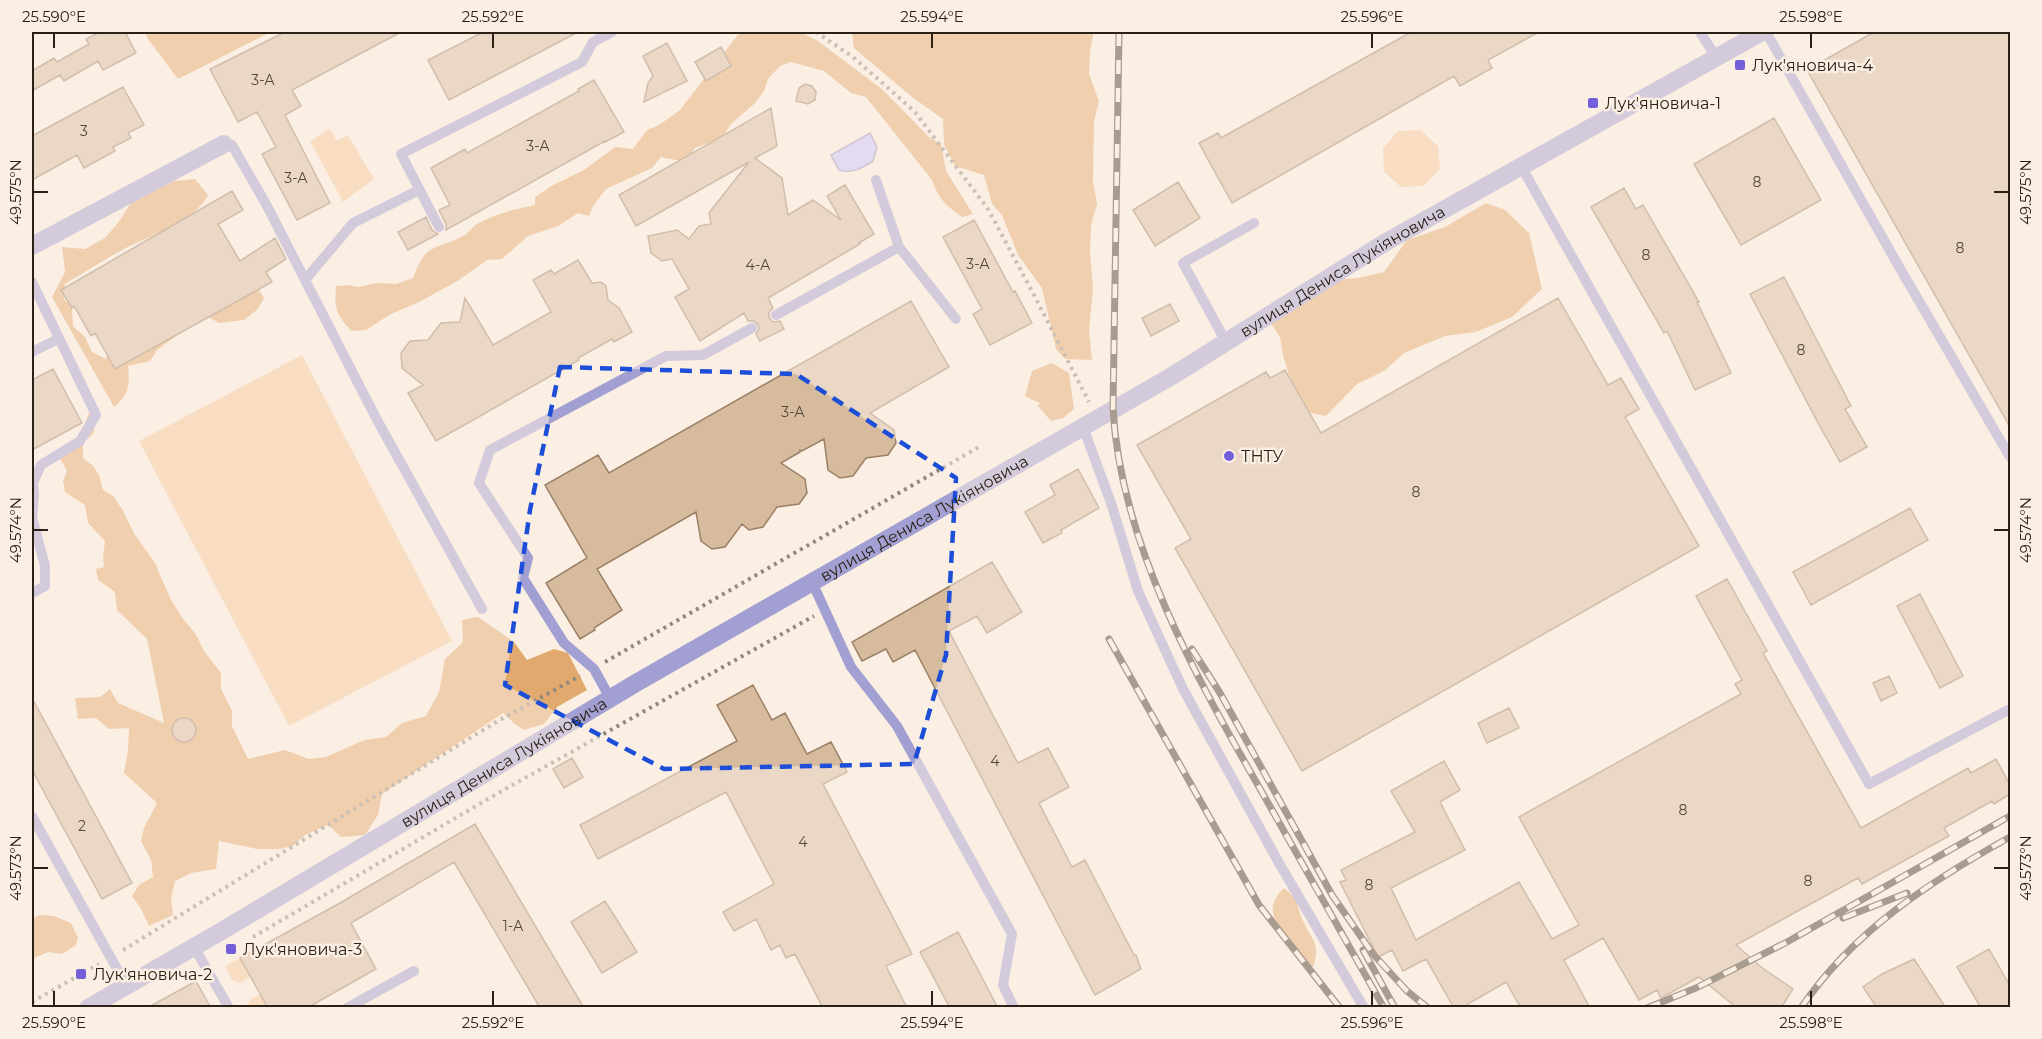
<svg xmlns="http://www.w3.org/2000/svg" width="2042" height="1039" viewBox="0 0 2042 1039" font-family="Montserrat,sans-serif">
<style>
.green{fill:#f3c79c}
.forest{fill:#e1a96e}
.water{fill:#c7c4fe;stroke:#9893b8;stroke-width:1.5}
.building{fill:#d7bb9f;stroke:#9b8066;stroke-width:1.5}
.lines{fill:none;stroke-linecap:round;stroke-linejoin:round}
.path{stroke:#93887d;stroke-width:4;stroke-dasharray:3 4.5;stroke-linecap:butt}
.lane{stroke:#a2a0d2;stroke-width:10}
.street{stroke:#a2a0d2;stroke-width:18}
.rail-casing{stroke:#43382d;stroke-width:7}
.rail{stroke:#fbefe4;stroke-width:4.5;stroke-dasharray:14;stroke-linecap:butt}
.marked{fill:none;stroke:#1d4ed8;stroke-width:4.5;stroke-dasharray:12 8;stroke-linejoin:round}
.ticks{fill:none;stroke:#2a2015;stroke-width:2}
.poi-dot{fill:#735fda;stroke:#fbefe4;stroke-width:2}
.labels{text-anchor:middle;stroke-width:5;stroke-linejoin:round;paint-order:stroke}
.number-label{font-size:14px;fill:#554738}
.poi-label{font-size:16px;fill:#2a2015;stroke:#fbefe4;text-anchor:start}
.street-label{font-size:16px;fill:#2a2015;stroke:#fbefe4}
.neatline{fill:none;stroke:#2a2015;stroke-width:2}
.ticks-label{font-size:15px;text-anchor:middle;fill:#2a2015}
</style>
<rect width="100%" height="100%" fill="#fbefe4"/>
<path class="green" d="M330,129L337,141L348,135L374,179L343,202L310,141Z
M1421,130L1438,146L1440,169L1424,186L1401,187L1384,172L1383,148L1398,131Z
M302,355L452,641L289,726L139,441Z
M240,958L250,977L240,983L232,980L225,966Z
M260,994L268,1007H247L250,1000Z"/>
<path class="forest" d="M145,32H271L178,79L148,39Z
M740,32H800L818,41L883,90L929,137L941,144L946,171L973,214L962,217C946,205 939,200 932,180L866,97L851,93L824,71L791,62L780,66L768,79L764,91L755,103L730,125L723,137L695,148L685,162L661,157L652,168L606,189L593,206L589,216L578,213L558,226L528,236L502,259L487,260L459,280L421,301L389,315L366,330L352,331C336,317 334,306 336,286L349,285L358,287L376,283L396,284L413,278C426,241 436,251 463,236C469,233 472,227 477,224C494,214 516,209 535,205V197L553,185L584,170L615,147L633,149L647,130L659,125L680,110Z
M852,32H1094L1090,51L1089,74L1099,101L1094,121L1093,181L1097,204L1091,225L1090,253L1093,288L1089,331L1092,360L1065,359L1056,349L1042,288L1018,255L1002,215L992,204L984,175L955,166L944,144L943,119L912,97L854,48Z
M195,179L208,195C196,221 147,237 122,250C103,261 84,272 65,284L64,299L72,308L73,326L85,337L92,352L106,359L109,347L180,321L175,337L157,350L150,361L128,366C130,385 129,395 114,407L52,297L65,272L62,247L85,249L105,238L118,223L131,203L174,181Z
M1486,203L1505,210L1529,233L1542,289L1512,317L1476,332L1445,336L1404,353L1384,371L1357,384L1326,416L1301,411L1283,356L1280,337L1270,322L1332,280L1358,278L1384,272L1407,240L1445,227Z
M253,280L264,298L258,309L244,320L219,323L200,312Z
M1052,363L1069,373L1074,409L1063,418L1051,421L1037,405L1041,404L1025,396L1032,371Z
M90,411L96,415L94,433L83,443V458L93,466L99,475L103,490L113,496L122,509L135,535L155,563L170,598L183,619L195,633L204,651L221,673V689L232,711V726L248,759L285,750L309,759L326,757L364,740L386,737L402,723L426,716L439,692L445,659L463,642L462,620L478,617L514,642L527,660L554,649L568,653L587,690L557,707L544,724L524,730L516,725L503,713L382,794L378,815L365,835L341,837L328,825L305,835L293,846L279,849H257L219,841L216,869L191,873L175,881L171,898L173,915L149,926L140,907L132,896L139,885L153,877L151,860L141,841L144,828L157,803L124,773L128,750L129,728L109,729L96,718L78,719L75,698L100,697L110,689L118,703L164,723L147,639L117,610L115,592L98,580L96,569L104,567L103,557L105,541L88,523L85,505L65,492L63,481L67,471L57,453L76,443Z
M1284,888C1301,902 1295,903 1303,921C1312,941 1321,943 1313,967C1310,965 1303,962 1301,959C1297,954 1296,947 1292,942C1276,922 1262,910 1284,888Z
M39,915L54,916L71,923L78,938L76,945L62,954L48,952L32,959V919Z"/>
<path class="water" d="M870,133L877,147L873,161C862,168 852,174 839,170L831,155Z"/>
<path class="building" d="M100,32H125L136,53L103,70L98,61L64,81L60,75L32,91V71L54,58L57,62L89,44L86,39Z
M285,32H401L292,90L301,106L285,115L330,203L297,220L262,154L276,147L257,112L238,122L210,69Z
M483,32H578L449,100L428,60Z
M1411,32H1539L1488,60L1492,68L1460,86L1454,76L1232,203L1199,143L1218,133L1221,138Z
M1874,32H2010V427L1807,70Z
M667,43L687,81L644,102L648,83L653,76L643,56Z
M721,47L731,66L706,81L695,62Z
M594,80L624,132L605,142V141L446,230V224L439,210L450,205L431,168L465,149L467,153L579,91L578,89Z
M805,84L812,86L816,92L815,100L808,104L796,101L799,88Z
M123,87L144,125L128,133L131,138L113,147L115,151L84,168L77,155L32,180V136Z
M771,108L777,146L755,158L782,178L788,215L813,200L841,220L827,196L845,185L874,234L859,243L860,244L768,298L773,308L769,312V318L773,322L780,321L784,329L760,341L756,334L759,329L758,324L753,321H748L744,313L700,341L675,297L689,289L672,259L662,261L651,253L648,236L677,230L689,239L699,226L711,224L709,213L749,162L636,226L619,195Z
M1774,118L1821,200L1741,245L1694,164Z
M1178,182L1200,218L1155,246L1133,210Z
M1624,188L1636,209L1643,205L1699,302H1697L1731,373L1695,390L1667,331L1664,333L1591,207Z
M232,191L243,210L218,224L240,261L275,238L286,259L266,272L272,282L115,369L95,333L91,336L74,306L72,308L61,290Z
M426,217L432,230L438,234L408,250L398,232Z
M974,220L1013,292L1015,291L1032,323L990,345L973,314L982,309L943,237Z
M578,260L592,283L601,282L606,286L608,300L619,308L632,332L614,342L612,339L578,358L579,360L436,441L408,393L423,385L402,368L401,353L410,341L428,340L441,323L460,322L465,298L493,345L551,312L533,280L551,270L554,274Z
M1784,277L1851,406L1845,409L1867,447L1840,462L1818,423L1750,294Z
M1558,298L1608,385L1621,378L1639,409L1625,417L1699,546L1302,771L1175,548L1191,539L1137,445L1266,372L1270,378L1285,370L1321,433Z
M911,301L949,367L870,413L894,430L896,443L888,455L866,458L853,476L840,478L828,470L824,439L802,451L800,450V452L781,463L805,479L807,493L799,504L777,507L763,527L749,530L742,524L725,547L712,549L701,541L696,512L597,569L622,610L594,628L595,630L580,639L546,583L587,558L545,485L598,455L609,473Z
M1170,304L1179,321L1151,336L1142,318Z
M53,369L82,423L32,450V380Z
M1078,469L1099,508L1061,530L1062,533L1043,543L1025,512L1055,495L1050,485Z
M1910,508L1928,540L1811,605L1793,572Z
M992,562L1022,612L987,633L977,616L949,631L1018,763L1048,748L1069,787L1039,803L1072,867L1085,860L1134,955H1136L1141,969L1095,995L915,650L893,662L886,649L862,661L852,642Z
M1727,579L1767,651L1763,653L1861,828L1968,768L1971,773L1996,759L2010,785V794L1994,804L1992,801L1944,828L1949,836L1862,884L1858,878L1736,945L1761,967L1793,989L1781,1008H1737L1699,977L1661,998L1657,990L1639,1000L1603,938L1564,960L1590,1008H1521L1506,982L1461,1008H1454L1426,959L1403,971L1392,950L1378,957L1340,882L1346,880L1341,870L1415,832L1391,791L1444,761L1460,790L1440,802L1465,850L1391,888L1416,940L1519,882L1552,939L1579,925L1519,817L1741,694L1735,684L1742,680L1696,596Z
M1920,594L1963,676L1940,688L1897,606Z
M1889,676L1897,693L1881,701L1873,683Z
M753,685L772,720L785,713L807,754L831,742L847,772L823,784L912,954L886,966L907,1008H823L795,954L786,958L780,945L771,950L756,919L734,931L723,912L774,884L726,792L598,859L580,825L737,741L717,705Z
M32,698L132,883L102,899L32,770Z
M1509,708L1519,728L1487,743L1478,723Z
M172 730a12 12 0 1 1 24 0a12 12 0 1 1-24 0Z
M572,758L583,777L564,788L553,769Z
M475,824L584,1008H540L454,862L351,923L376,969L307,1008H268L240,958L340,903Z
M605,901L637,952L602,973L571,922Z
M958,932L998,1008H950L920,952Z
M1989,949L2010,986V1008H1981L1957,967Z
M1914,959L1946,1008H1877L1863,987L1882,974Z
M196,981L211,1008H147Z"/>
<g class="lines">
<path class="path" d="M816,32L853,57L915,112L988,209L1035,297L1089,402
M605,662L979,447
M253,937L500,792L814,616
M123,950L498,721L580,676
M32,1002L99,964"/>
<path class="lane" d="M1700,32L1716,57
M1766,32L1898,265L2010,457
M224,144L232,145L266,204L376,418L482,609
M1521,166L1869,784L2008,710
M876,180L899,247L956,319
M439,227L401,154L582,62L593,42L612,32
M305,280L353,223L419,190
M32,282L96,415L80,441L41,465L33,483L34,496L32,517L45,566V586L32,593
M776,315L899,247
M1226,342L1183,263L1254,223
M32,352L58,339
M1083,427L1111,503L1138,591L1183,689L1279,863L1364,1008
M812,582L851,667L897,726L1012,934L1003,985L1014,1008
M610,698L594,669L564,643L523,578L528,558L479,483L490,450L666,356L703,355L752,328
M32,816L126,985
M194,947L229,1008
M347,1008L414,971"/>
<g class="street">
<path d="M32,246L224,144"/>
<path id="s1" d="M88,1008L220,932L636,683L1172,376L1386,242L1762,32"/>
</g>
<defs>
<path id="rail" d="M1119,32L1113,408C1120,543 1197,679 1263,794C1303,865 1343,936 1384,1008
M1109,639L1259,905L1340,1008
M1192,649L1220,693L1332,895L1373,954L1407,991L1428,1008
M1843,918L1907,893
M1363,950L1395,1008
M1647,1008L1696,988L1787,942L2010,816
M1801,1008C1853,931 1931,881 2010,837"/>
</defs>
<use href="#rail" class="rail-casing"/>
<use href="#rail" class="rail"/>
</g>
<path d="M0 0H2042V1039H0ZM560,367L796,374L956,478L946,655L914,764L664,769L505,685L530,510Z" fill="#fbefe4" fill-opacity=".55" fill-rule="evenodd"/>
<path class="marked" d="M560,367L796,374L956,478L946,655L914,764L664,769L505,685L530,510Z"/>
<path class="ticks" d="M54,33V48M493,33V48M932,33V48M1372,33V48M1811,33V48M33,192H48M1994,192H2009M33,530H48M1994,530H2009M33,868H48M1994,868H2009M54,991V1006M493,991V1006M932,991V1006M1372,991V1006M1811,991V1006"/>
<g class="poi-dot">
<rect x="1734" y="59" width="12" height="12" rx="3"/>
<rect x="1587" y="97" width="12" height="12" rx="3"/>
<circle cx="1229" cy="456" r="6"/>
<rect x="225" y="943" width="12" height="12" rx="3"/>
<rect x="75" y="968" width="12" height="12" rx="3"/>
</g>
<g class="labels">
<g class="number-label">
<text x="263" y="85">3-А</text>
<text x="84" y="136">3</text>
<text x="538" y="151">3-А</text>
<text x="296" y="183">3-А</text>
<text x="1757" y="187">8</text>
<text x="1960" y="253">8</text>
<text x="1646" y="260">8</text>
<text x="978" y="269">3-А</text>
<text x="758" y="270">4-А</text>
<text x="1801" y="355">8</text>
<text x="793" y="417">3-А</text>
<text x="1416" y="497">8</text>
<text x="995" y="766">4</text>
<text x="1683" y="815">8</text>
<text x="82" y="831">2</text>
<text x="803" y="847">4</text>
<text x="1808" y="886">8</text>
<text x="1369" y="890">8</text>
<text x="513" y="931">1-А</text>
</g>
<g class="poi-label">
<text x="1752" y="71">Лук'яновича-4</text>
<text x="1605" y="109">Лук'яновича-1</text>
<text x="1241" y="462">ТНТУ</text>
<text x="243" y="955">Лук'яновича-3</text>
<text x="93" y="980">Лук'яновича-2</text>
</g>
<g class="street-label">
<text dy="6" stroke="none"><textPath href="#s1" startOffset="1455">вулиця Дениса Лукіяновича</textPath></text>
<text dy="6" stroke="none"><textPath href="#s1" startOffset="969">вулиця Дениса Лукіяновича</textPath></text>
<text dy="6" stroke="none"><textPath href="#s1" startOffset="483">вулиця Дениса Лукіяновича</textPath></text>
</g>
</g>
<rect width="2042" height="1039" fill="none" stroke="#fbefe4" stroke-width="66"/>
<rect x="33" y="33" width="1976" height="973" class="neatline"/>
<g class="ticks-label">
<text x="54" y="22">25.590°E</text>
<text x="493" y="22">25.592°E</text>
<text x="932" y="22">25.594°E</text>
<text x="1372" y="22">25.596°E</text>
<text x="1811" y="22">25.598°E</text>
<text transform="translate(16 192) rotate(-90)" y="5">49.575°N</text>
<text transform="translate(2026 192) rotate(-90)" y="5">49.575°N</text>
<text transform="translate(16 530) rotate(-90)" y="5">49.574°N</text>
<text transform="translate(2026 530) rotate(-90)" y="5">49.574°N</text>
<text transform="translate(16 868) rotate(-90)" y="5">49.573°N</text>
<text transform="translate(2026 868) rotate(-90)" y="5">49.573°N</text>
<text x="54" y="1028">25.590°E</text>
<text x="493" y="1028">25.592°E</text>
<text x="932" y="1028">25.594°E</text>
<text x="1372" y="1028">25.596°E</text>
<text x="1811" y="1028">25.598°E</text>
</g>
</svg>
